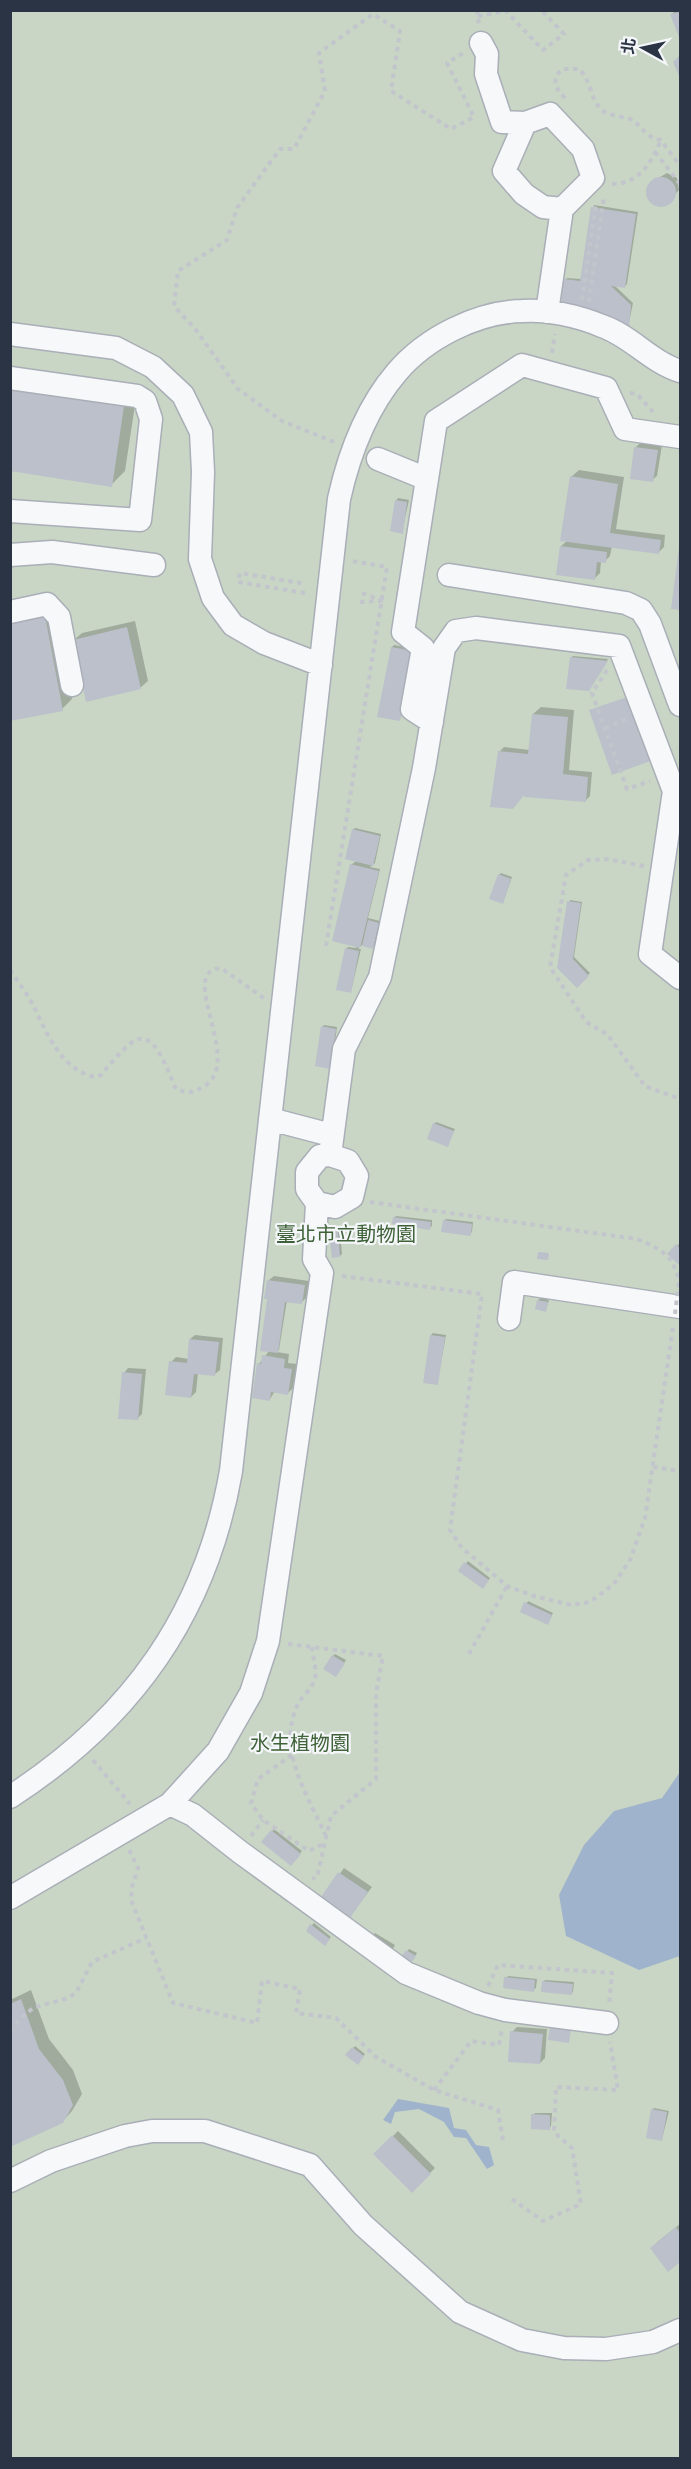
<svg xmlns="http://www.w3.org/2000/svg" width="691" height="2469" viewBox="0 0 691 2469" font-family="'Open Sans','Noto Sans TC',sans-serif">
<style>
.green{fill:#c9d6c5}
.water{fill:#9fb4cc}
.shadow{fill:#0003}
.building{fill:#bbc0ca}
.lines{fill:none;stroke-linecap:round;stroke-linejoin:round}
.minor-casing{stroke:#a9aeb7;stroke-width:25}
.path{stroke:#c2c5cb;stroke-width:4;stroke-dasharray:4.5 4.5;stroke-linecap:butt}
.minor{stroke:#f7f8fa;stroke-width:22}
.path-bridge{stroke:#c2c5cb;stroke-width:4;stroke-dasharray:4.5 4.5;stroke-linecap:butt}
.labels{text-anchor:middle;stroke-width:4.5;stroke-linejoin:round;paint-order:stroke}
.park-label{font-size:20px;fill:#3f6138;stroke:#f4f6f9}
</style>
<rect width="100%" height="100%" fill="#e4e7ec"/>
<path class="green" d="M10,11H680V2458H11Z"/>
<path class="water" d="M680,1772V1956L639,1970L566,1936L559,1895L584,1845L614,1811L662,1798Z
M398,2099L449,2108L454,2128L466,2130L476,2145L489,2147L494,2165L487,2169L466,2138L454,2137L444,2122L419,2109L395,2112L391,2124L383,2120Z"/>
<path class="shadow" d="M676,10H680V37L672,14Z
M667,173L677,178L679,190L666,204H654L648,195L650,183Z
M594,205L638,212L627,284L625,286L614,285L633,303L628,327L565,280L567,278L581,279Z
M10,373L137,392L125,471L111,485Z
M641,442L662,445L657,476L652,480L636,447Z
M579,470L624,477L616,529L665,535L664,547L659,552L612,546L610,556L605,561H601L600,573L595,578L561,546L567,541L571,477Z
M398,498L409,500L402,532L396,501Z
M680,547V609L673,608Z
M55,607L72,699L62,709L10,615Z
M135,621L148,681L140,688L74,640L82,633Z
M394,645L415,649L400,719L392,647Z
M573,656L608,659L589,690L571,658Z
M541,707L574,710L569,770L592,772L590,796L585,801L499,752L504,747L530,750L533,714Z
M355,828L381,834L375,863L370,867L380,869L368,918L380,921L375,945L373,947L362,945L358,949H361L351,991L346,949L348,947L356,948L357,946L351,865L356,861L353,830Z
M501,873L512,877L504,900L499,875Z
M570,900L582,902L574,957L590,973L577,986L558,968Z
M324,1025L337,1027L332,1065L322,1027Z
M436,1122L455,1129L447,1145L434,1124Z
M396,1216L432,1220V1226L429,1228L394,1218Z
M446,1219L473,1222L472,1232L470,1234L444,1221Z
M340,1230L342,1254L340,1256L331,1233Z
M679,1244L680,1261L679,1263L669,1254Z
M274,1276L309,1281L306,1298L301,1303L287,1300L279,1350L277,1352L289,1354L288,1363L297,1364L293,1388L288,1393L275,1391L270,1399L259,1364L269,1351V1280Z
M541,1298L549,1300L546,1310L538,1300Z
M433,1333L446,1335L437,1384L431,1335Z
M195,1335L223,1338L220,1370L215,1374L198,1373L196,1392L191,1397L171,1362L176,1357L189,1359L190,1339Z
M128,1368L146,1369L142,1414L137,1419L124,1373Z
M468,1561L490,1578L485,1585L460,1571Z
M528,1601L553,1613L549,1622L522,1611Z
M335,1654L346,1660L338,1673L333,1656Z
M274,1829L302,1851L291,1864L263,1842Z
M344,1868L372,1887L348,1919L321,1900Z
M314,1923L331,1937L325,1944L312,1925Z
M375,1933L395,1945L394,1947L392,1949L373,1935Z
M409,1949L417,1953L412,1961L403,1958Z
M508,1976L537,1979L536,1988L533,1990L506,1978Z
M545,1980L574,1982L573,1992L571,1994L543,1982Z
M31,1990L49,2039L73,2070L82,2094L72,2111L62,2122L10,2145V2000Z
M517,2027L547,2029L545,2058L540,2063L512,2032Z
M355,2046L365,2054L357,2063L347,2055Z
M654,2108L669,2111L662,2139L652,2110Z
M535,2113H552L551,2126L549,2128L533,2115Z
M398,2131L435,2168L412,2191L375,2154Z
M680,2224V2260L668,2269L656,2243Z"/>
<path class="building" d="M680,12V40L670,14Z
M680,55V78L673,62Z
M646 192a15 15 0 1 1 30 0a15 15 0 1 1-30 0Z
M591,207L636,214L625,288L611,286L631,305L629,329L561,304L564,279L580,281Z
M10,389L124,406L112,487L10,471Z
M634,447L658,450L653,482L630,479Z
M570,476L618,484L610,533L661,540L659,554L560,541Z
M395,500L407,502L403,534L390,531Z
M560,546L607,552L606,563L597,562L595,580L556,575Z
M679,547H680V610L671,609Z
M45,616L63,711L10,721V622Z
M127,627L141,689L86,702L73,640Z
M391,647L414,651L400,721L377,717Z
M570,657L608,661L589,691L566,689Z
M630,696L653,760L612,775L589,710Z
M532,714L568,717L563,774L588,777L586,802L524,797V795L513,809L490,807L498,751L528,754Z
M352,829L380,836L373,866L345,859Z
M350,864L379,871L360,948L332,941Z
M498,874L511,879L503,904L489,899Z
M567,901L581,903L573,959L589,976L577,988L557,968Z
M368,920L379,923L373,949L362,946Z
M345,948L359,951L351,993L336,990Z
M321,1026L336,1029L330,1069L315,1066Z
M433,1123L454,1131L448,1147L427,1139Z
M393,1217L431,1222L430,1230L392,1224Z
M443,1220L472,1224L471,1236L441,1232Z
M338,1232L340,1257L332,1258L329,1233Z
M676,1244L680,1249L679,1265L667,1254Z
M538,1252L549,1253L548,1260L537,1259Z
M267,1280L305,1285L302,1304L285,1302L278,1353L260,1351L267,1299H264Z
M537,1300L548,1302L546,1312L535,1309Z
M430,1335L445,1337L438,1385L423,1383Z
M189,1339L219,1342L215,1376L194,1374L191,1398L165,1395L169,1361L187,1363Z
M262,1355L285,1359L284,1368L292,1369L288,1395L271,1392L270,1401L252,1398L257,1363L261,1364Z
M122,1372L142,1374L138,1420L118,1419Z
M464,1562L489,1580L483,1589L458,1571Z
M524,1602L552,1615L548,1625L520,1612Z
M332,1655L345,1663L336,1677L323,1669Z
M271,1830L301,1854L291,1866L261,1842Z
M338,1872L368,1892L348,1921L319,1900Z
M310,1924L330,1939L325,1946L306,1931Z
M406,1950L416,1956L410,1964L401,1958Z
M504,1977L535,1980L534,1992L503,1988Z
M542,1981L573,1984L572,1995L541,1992Z
M21,1999L39,2049L63,2080L73,2105L63,2123L10,2147V2004Z
M550,2026L571,2029L569,2043L548,2040Z
M510,2031L543,2034L540,2064L508,2062Z
M352,2047L364,2056L358,2065L345,2055Z
M651,2109L667,2112L662,2141L646,2138Z
M531,2114L550,2115V2130L531,2129Z
M392,2135L431,2174L412,2193L373,2154Z
M676,2227L680,2233V2262L668,2272L650,2248Z"/>
<g class="lines">
<defs>
<path id="minor" d="M481,43L487,54L486,74L502,122L525,123L550,114L583,149L593,178L562,209L543,207L524,194L504,171L525,123
M547,312L562,209
M10,334L116,348L153,367L183,395L201,432L203,472L200,559L213,598L233,625L264,643L321,665
M10,378L137,396L145,401L151,419L140,520L10,511
M378,459L427,479L403,632L423,648L412,709L432,722
M427,479L436,421L522,365L606,388L625,429L680,437
M10,555L52,552L154,565
M449,575L626,603L641,610L650,624L680,705
M10,612L47,604L59,617L72,685
M270,1119L331,1135
M330,1155L344,1049L380,977L424,768L444,648L456,631L476,628L619,646L674,791L650,954L680,978
M509,1319L514,1282L680,1307
M10,1797C132,1718 206,1614 231,1471L339,499C349,454 367,407 397,372C426,338 477,312 522,311C547,309 578,316 602,326C631,336 651,362 680,371
M170,1804L193,1815L240,1852L406,1973L479,2003L505,2010L607,2023
M10,1898L170,1804L218,1751L251,1693L268,1641L322,1273L314,1259L317,1203L307,1189V1172L320,1156L330,1155L348,1161L357,1176L352,1197L335,1207L317,1203
M10,2181L51,2161L125,2136L152,2131H205L310,2165L363,2225L460,2312L522,2340L564,2348L606,2349L653,2342L680,2330"/>
</defs>
<use href="#minor" class="minor-casing"/>
<path class="path" d="M477,10L479,25
M478,16L506,11L543,50L564,34L541,10
M565,98C555,88 551,80 562,69H579C591,80 590,99 602,110C609,116 621,116 630,119C643,125 643,137 661,140L680,166
M655,152L680,184
M612,184C639,184 651,163 661,140
M582,300L596,203
M589,302L604,196
M552,353L555,334
M630,393L637,394L653,412
M334,442L282,421L238,389L196,330L174,306L178,271L227,240L237,208L280,149H294L325,91L319,53L373,14L400,31L391,91L451,129L474,117L447,63L465,52
M305,593L238,582L240,573L306,584
M362,593L383,601
M360,602L380,601
M607,670L592,693L627,789L650,781
M605,728L626,719
M644,866L607,859L588,860L566,875L550,967L586,1022L607,1034L645,1086L680,1099
M326,946L387,567L351,561
M10,970C18,982 27,993 33,1005C47,1033 61,1070 95,1077L101,1075C110,1064 120,1052 131,1043C154,1024 168,1073 176,1089C189,1094 194,1093 206,1085C243,1059 176,971 221,968L265,999
M370,1202L637,1239C661,1249 673,1255 679,1281
M342,1276L482,1294L450,1530L462,1548L507,1586L534,1596L571,1605L590,1602L614,1584L630,1560L645,1518L673,1327
M653,1467L680,1471
M288,1644L383,1656L376,1693V1779L331,1816L317,1877L312,1879
M312,1647C313,1657 317,1670 315,1679C312,1689 301,1697 297,1706C277,1751 308,1796 326,1836
M469,1654L507,1586
M292,1755L258,1779L251,1803L263,1820L309,1851L325,1843
M93,1760L130,1804
M251,1836L263,1820
M129,1850L138,1868L132,1887L131,1900L173,2003L257,2023L262,1981L300,1989L296,2013L336,2018L376,2057L434,2090L498,2110L503,2141
M488,1986L498,1965L612,1973L609,2005
M10,2031L25,2014L35,2007L69,1998L77,1991L92,1962L146,1938
M434,2090L471,2041L499,2045L502,2028
M512,2199L543,2221L581,2204L572,2148L554,2132L556,2087L618,2090L610,2042"/>
<use href="#minor" class="minor"/>
<path class="path-bridge" d="M675,1314L679,1281"/>
</g>
<g class="labels">
<g class="park-label">
<text x="346" y="1241">臺北市立動物園</text>
<text x="300" y="1750">水生植物園</text>
</g>
</g>
<rect width="691" height="2469" fill="none" stroke="#2b3445" stroke-width="24"/>
<g transform="translate(643 48) rotate(278)" stroke="#f4f6f9" stroke-width="4.5" paint-order="stroke">
<path d="M0-4.5L10 22L0 15L-10 22Z" fill="#2b3445"/>
<text y="-9" font-size="16" font-weight="bold" text-anchor="middle" fill="#2b3445">北</text>
</g>
</svg>
